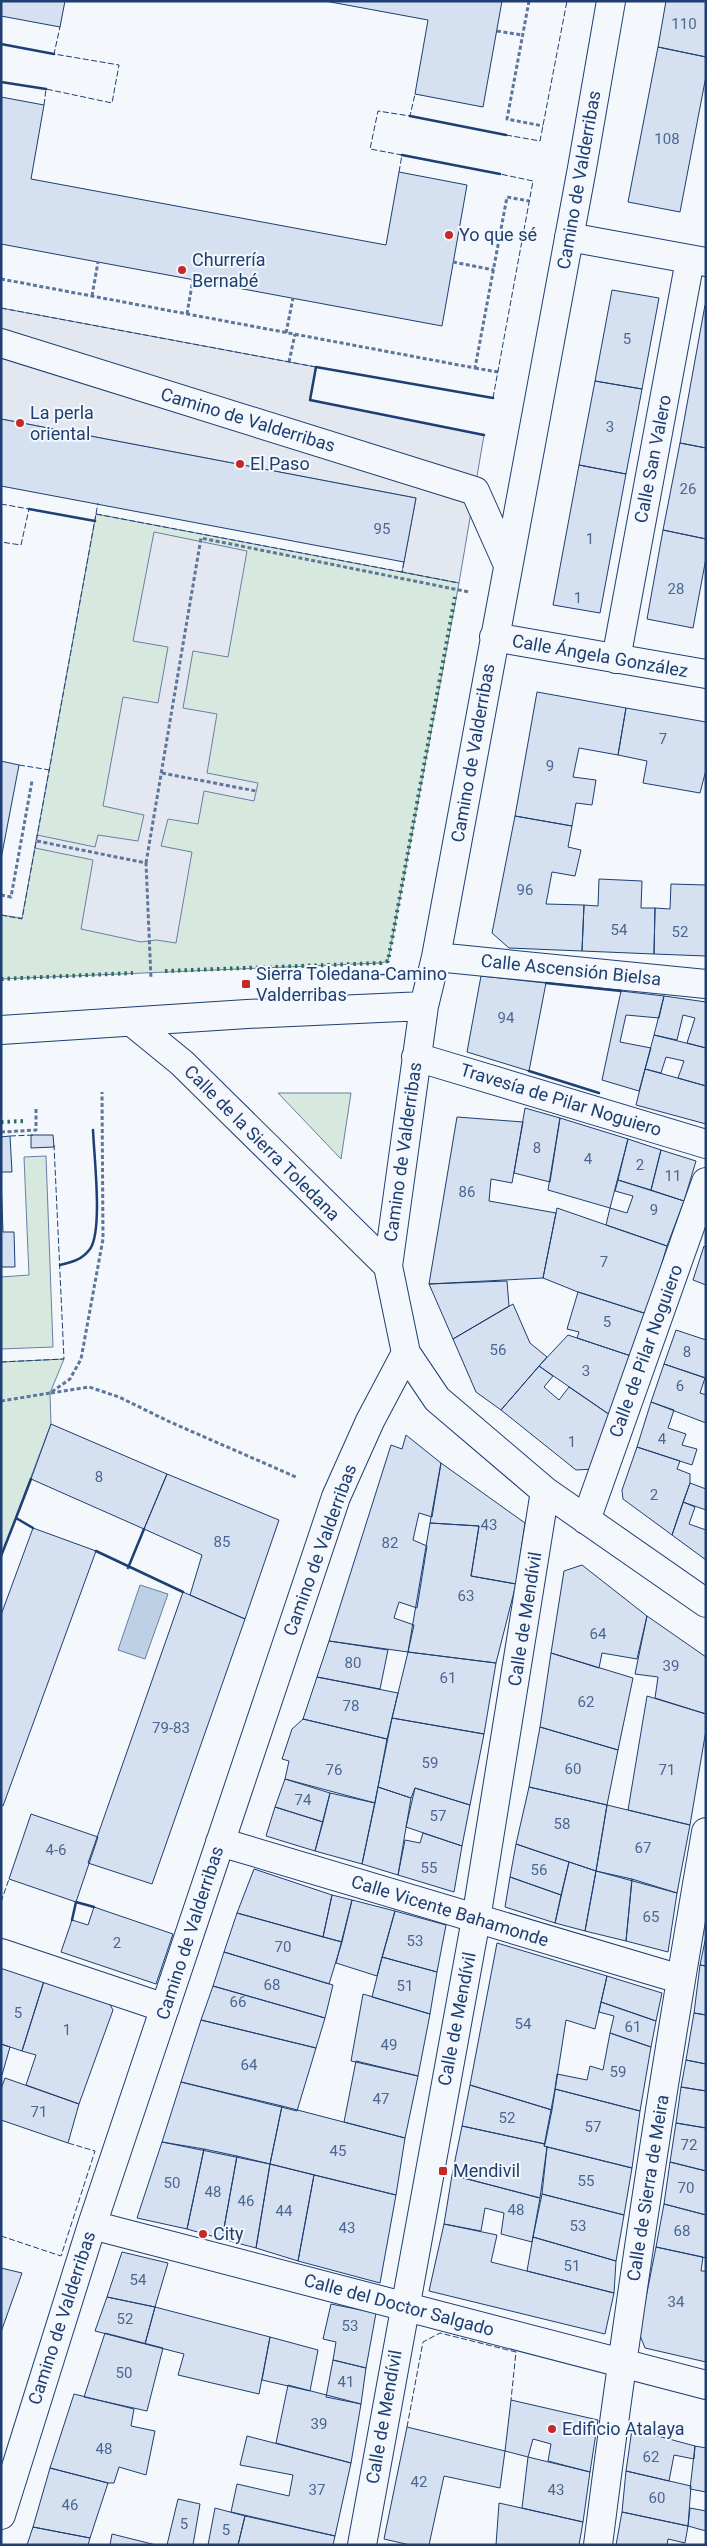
<svg xmlns="http://www.w3.org/2000/svg" width="707" height="2546" viewBox="0 0 707 2546" font-family="Roboto,sans-serif">
<style>
.green{fill:#d7e8df;stroke:#687fa3}
.parking{fill:#e3e8f0;stroke:#687fa3}
.water{fill:#bed0e5;stroke:#687fa3}
.building{fill:#d5e0f0;stroke:#1d3f73}
.lines{fill:none;stroke-linecap:round;stroke-linejoin:round}
.street-casing{stroke:#1d3f73;stroke-width:30}
.path{stroke:#5e769c;stroke-width:3;stroke-dasharray:4 2.5;stroke-linecap:butt}
.street{stroke:#f4f7fb;stroke-width:28}
.hedge{stroke:#2c6c60;stroke-width:4;stroke-dasharray:2.5 4;stroke-linecap:butt}
.fence{stroke:#1d3f73;stroke-width:1;stroke-dasharray:6 2.5;stroke-linecap:butt}
.wall{stroke:#1d3f73;stroke-width:2.5}
.poi-dot{fill:#c62828;stroke:#f4f7fb;stroke-width:2}
.labels{text-anchor:middle;stroke-width:4;stroke-linejoin:round;paint-order:stroke}
.number-label{font-size:15px;fill:#4b6792}
.street-label{font-size:18px;fill:#1d3f73;stroke:#f4f7fb}
.poi-label{font-size:18px;fill:#1d3f73;stroke:#f4f7fb;text-anchor:start}
</style>
<rect width="100%" height="100%" fill="#f4f7fb"/>
<path class="green" d="M96,514L459,583L388,961L381,963L1,979V915L22,918Z
M278,1093H351L341,1159Z
M46,1156L53,1347L1,1349V1277L29,1275L24,1157Z
M64,1359L50,1393L51,1424L1,1556V1362Z"/>
<path class="parking" d="M1,308L316,367L310,400L484,435L459,583L402,572L416,498L1,419Z
M154,532L247,551L228,657L193,651L183,708L217,714L207,773L258,783L254,801L204,791L198,824L168,819L161,846L192,852L176,943L156,940L141,942L81,929L93,860L35,848L37,835L95,847L98,835L138,841L144,815L103,806L123,697L158,703L168,647L133,641Z"/>
<path class="water" d="M140,1585L168,1594L145,1659L118,1650Z"/>
<path class="building" d="M1,1H65L60,27L1,16Z
M325,1H502L483,107L415,94L428,20Z
M666,1H706V57L658,47Z
M658,47L706,57V76L680,212L628,202Z
M1,97L44,105L31,179L386,245L399,172L467,185L442,326L1,244Z
M612,290L659,298L642,389L595,381Z
M705,305H706V448L680,443Z
M595,381L642,389L626,474L579,465Z
M1,419L416,498L404,562L1,486Z
M680,443L706,448V539L663,530Z
M579,465L626,474L600,613L553,605Z
M663,530L706,539V558L693,628L647,619Z
M537,692L626,708L618,755L579,748L573,777L596,780L592,805L576,803L572,826L515,816Z
M626,708L706,722V770L700,793L643,783L647,761L618,755Z
M1,761L19,765L1,859Z
M515,816L572,826L568,847L581,850L575,876L552,872L546,904L584,905L582,951L509,948L492,933Z
M599,879L642,881L641,908H655L654,954L582,951L584,905L598,906Z
M671,884L706,885V956L654,954L655,908L670,909Z
M481,976L546,983L529,1071L467,1052Z
M621,991L664,996L659,1018L626,1015L620,1042L651,1048L639,1091L602,1080Z
M664,996L706,1002V1048L687,1043L695,1018L683,1015L677,1040L654,1035Z
M654,1035L706,1048V1086L678,1078L684,1061L666,1057L661,1073L645,1069Z
M645,1069L706,1086V1124L636,1105Z
M525,1108L560,1118L550,1182L514,1173Z
M457,1117L523,1122L512,1183L491,1179L489,1201L556,1213L543,1278L429,1284Z
M560,1118L628,1139L610,1208L548,1190Z
M31,1135H53L54,1147L31,1148Z
M10,1136L12,1172H1V1137Z
M628,1139L661,1150L651,1190L618,1180Z
M661,1150L696,1161L684,1201L651,1190Z
M1,1177L3,1232H14L15,1267H1Z
M618,1180L684,1201L667,1246L606,1225L610,1208L627,1213L633,1196L615,1191Z
M557,1208L667,1246L647,1314L578,1292L543,1278Z
M704,1246L706,1247V1285L693,1280Z
M507,1281L509,1306L453,1339L429,1284Z
M578,1292L647,1314L631,1356L577,1338L579,1332L567,1329Z
M513,1304L530,1343L547,1357L501,1410L476,1392L453,1339Z
M676,1330L706,1340V1378L664,1364Z
M568,1335L631,1356L610,1415L539,1366Z
M664,1364L705,1378L700,1393L706,1395V1423L651,1402Z
M539,1366L553,1376L544,1387L559,1400L569,1387L610,1415L595,1469L576,1470L501,1410Z
M651,1402L674,1410L668,1428L686,1434L682,1445L697,1449L692,1465L637,1447Z
M51,1424L167,1474L144,1529L31,1479Z
M406,1435L441,1463L432,1517L419,1513L413,1540L427,1546L417,1608L399,1602L394,1618L414,1625L408,1652L329,1641L391,1445L402,1449Z
M637,1447L680,1461L677,1469L690,1474V1483L672,1535L623,1499L622,1490Z
M441,1463L525,1523L516,1584L471,1576L479,1526L430,1523Z
M167,1474L279,1520L245,1619L190,1595L202,1555L144,1529Z
M690,1483L706,1489V1510L683,1502Z
M683,1502L695,1507L689,1524L706,1530V1560L672,1535Z
M430,1523L479,1526L471,1576L516,1584L496,1663L408,1652Z
M33,1528L96,1551L3,1806L1,1805V1615Z
M582,1565L647,1616L637,1659L602,1653L599,1668L551,1653L564,1571Z
M183,1592L245,1619L152,1884L88,1863Z
M647,1616L706,1657V1714L655,1698L658,1677L635,1674Z
M329,1641L388,1650L380,1689L317,1677Z
M408,1652L496,1663L484,1734L392,1718Z
M551,1653L633,1678L618,1750L540,1727Z
M317,1677L398,1693L387,1739L303,1719Z
M647,1696L706,1714V1730L690,1825L628,1810Z
M392,1718L484,1734L470,1805L415,1788L411,1798L378,1787Z
M303,1719L387,1739L375,1803L285,1779L289,1761L282,1759L292,1729Z
M540,1727L618,1750L607,1805L529,1787Z
M285,1779L330,1793L323,1822L275,1807Z
M378,1787L411,1798L398,1875L362,1864Z
M529,1787L607,1805L596,1871L516,1844Z
M415,1788L470,1805L462,1846L406,1827Z
M330,1793L375,1803L362,1864L315,1851Z
M607,1805L690,1825L677,1893L596,1871Z
M275,1807L323,1822L315,1851L266,1836Z
M31,1814L98,1837L76,1902L9,1879Z
M423,1833L462,1846L454,1892L398,1875L405,1840L420,1843Z
M516,1844L569,1862L561,1895L510,1877Z
M569,1862L596,1871L585,1931L555,1923Z
M254,1869L332,1895L323,1937L237,1913Z
M596,1871L632,1879L626,1941L585,1931Z
M510,1877L561,1895L555,1923L505,1907Z
M632,1879L677,1893L668,1952L626,1941Z
M332,1895L352,1900L342,1942L323,1937Z
M352,1900L395,1911L377,1976L336,1963Z
M94,1907L173,1934L156,1984L61,1952L72,1920L88,1925Z
M395,1911L446,1925L437,1972L382,1957Z
M237,1913L342,1942L329,1984L224,1952Z
M706,1936V1966L700,1965Z
M497,1943L607,1976L595,2029L566,2020L552,2110L470,2085Z
M224,1952L333,1985L325,2018L213,1986Z
M382,1957L437,1972L430,2014L372,1997Z
M700,1965L706,1966V2015L694,2013Z
M1,1966L44,1981L22,2051L1,2044Z
M607,1976L662,1993L656,2021L601,2002Z
M44,1981L108,2001L113,2010L79,2104L26,2085L36,2055L22,2051Z
M213,1986L325,2018L316,2048L201,2020Z
M363,1994L430,2014L418,2076L351,2061Z
M601,2002L656,2021L651,2047L610,2033L614,2016L599,2012Z
M694,2013L706,2015V2064L686,2060Z
M201,2020L316,2048L297,2111L181,2082Z
M610,2033L651,2047L640,2111L555,2089L557,2074L587,2080L590,2066L603,2070Z
M1,2044L10,2047L2,2075L1,2074Z
M686,2060L706,2064V2091L681,2087Z
M356,2061L418,2076L405,2138L344,2122Z
M5,2078L79,2104L68,2143L1,2120V2089Z
M181,2082L282,2106L270,2164L162,2142Z
M470,2085L552,2110L545,2144L462,2126Z
M681,2087L706,2091V2128L676,2123Z
M555,2089L640,2111L632,2168L544,2146Z
M282,2106L405,2138L396,2195L270,2164Z
M676,2123L706,2128V2171L670,2162Z
M462,2126L545,2144L544,2146L547,2147L540,2198L452,2175Z
M162,2142L204,2149L187,2229L137,2218Z
M547,2147L632,2168L624,2215L542,2194Z
M204,2149L237,2156L222,2239L187,2229Z
M237,2156L270,2164L256,2248L222,2239Z
M670,2162L706,2171V2215L664,2204Z
M270,2164L314,2175L298,2261L256,2248Z
M314,2175L396,2195L380,2283L298,2261Z
M452,2175L540,2198L532,2242L501,2234L504,2213L485,2208L481,2231L444,2224Z
M542,2194L624,2215L616,2261L533,2237Z
M664,2204L706,2215V2258L656,2247Z
M444,2224L497,2235L491,2262L614,2293L605,2334L429,2291Z
M533,2237L616,2261L614,2293L527,2271Z
M656,2247L703,2257L701,2271H706V2362L645,2348L639,2333Z
M122,2252L168,2263L155,2307L107,2297Z
M1,2268L22,2273L1,2332Z
M107,2297L155,2307L145,2344L95,2331Z
M331,2304L376,2313L366,2368L333,2360L336,2342L323,2339Z
M155,2307L270,2337L259,2394L178,2375L184,2354L145,2344Z
M105,2333L163,2348L147,2411L84,2397Z
M270,2337L318,2350L310,2391L262,2380Z
M333,2360L366,2368L361,2404L326,2397Z
M288,2385L361,2404L351,2463L276,2443Z
M74,2394L134,2409L131,2426L155,2431L146,2475L119,2467L114,2483H108L50,2468Z
M511,2400L598,2420L590,2472L548,2461L551,2444L533,2439L528,2457L505,2451Z
M407,2427L505,2451L500,2488L444,2476L429,2545H410L384,2539Z
M632,2429L695,2446L694,2459L674,2455L669,2481L626,2471Z
M247,2436L351,2463L335,2536L231,2512L237,2484L289,2496L293,2475L240,2465Z
M695,2446L706,2448V2492L690,2489Z
M528,2457L590,2472L583,2522L522,2508Z
M50,2468L108,2483L90,2538L33,2527Z
M626,2471L691,2486L688,2526L622,2512Z
M178,2499L200,2504L193,2545H167Z
M499,2503L583,2522L579,2545H496Z
M215,2508L245,2516L238,2545H208Z
M690,2508L706,2511V2531L688,2526Z
M622,2512L688,2526L685,2543L668,2539L667,2545H616Z
M245,2516L335,2536L333,2545H238Z
M33,2527L90,2538L88,2545H27Z
M112,2534L156,2545H110Z"/>
<g class="lines">
<defs>
<path id="street" d="M569,237L706,262
M1,343L475,491L508,565
M494,637L706,674
M616,659L690,260
M436,957L706,984
M133,1023L182,1063L388,1266
M1,1030L247,1014L424,1006
M416,1057L706,1144
M406,1353L437,1399L545,1491L706,1603
M586,1520L706,1182
M220,1842L680,1979
M1,1953L165,2008
M92,2225L706,2385
M1,2515L92,2225L336,1497L370,1421L406,1353L388,1266L424,1006L436,957L582,168L611,1
M362,2545L476,1919L545,1491
M598,2545C628,2306 665,2069 706,1832"/>
</defs>
<use href="#street" class="street-casing"/>
<path class="path" d="M529,1L507,119L543,126
M497,31L522,35
M453,262L494,270
M1,279L475,368L507,197L529,201
M92,296L98,262
M187,314L193,279
M286,333L293,298
M289,362L295,334
M475,368L498,372
M162,773L256,791
M37,841L146,863L151,979
M146,863L201,538L469,592
M1,895L11,897L32,781
M1,1132L36,1130V1109
M51,1393L89,1387L119,1397L170,1422L296,1477
M1,1401L50,1393L70,1379L81,1359L103,1239L102,1092"/>
<use href="#street" class="street"/>
<path class="hedge" d="M165,971L381,963L388,961L455,597
M1,979L133,973
M1,1122L25,1121"/>
<path class="fence" d="M44,105L46,89L112,103L119,65L54,54L60,27
M506,135L540,141L567,1
M399,172L402,155L370,149L378,111L410,116L415,94
M1,308L316,367
M493,398L533,181L500,174
M1,504L29,509L21,545L1,542
M96,514L402,572
M404,562L402,572L459,583
M19,765L50,770
M1,915L22,919L98,503
M10,1136L34,1135
M1,1362L64,1359L54,1145
M1,1902L9,1879
M1,2236L61,2256L95,2151L68,2143
M407,2427L423,2342L440,2333L516,2352L511,2400"/>
<path class="wall" d="M1,44L54,54
M1,82L46,89
M410,116L506,135
M402,155L500,174
M484,435L310,400L316,367L493,398
M29,509L95,521
M546,983L621,991
M529,1071L599,1093
M60,1265C72,1262 82,1260 90,1249C103,1231 94,1156 93,1130
M16,1518L31,1479
M96,1551L183,1592
M1,1556L16,1518L33,1528
M128,1568L144,1529
M72,1920L76,1902L94,1907"/>
</g>
<g class="poi-dot">
<circle cx="449" cy="235" r="5"/>
<circle cx="182" cy="270" r="5"/>
<circle cx="20" cy="423" r="5"/>
<circle cx="240" cy="464" r="5"/>
<rect x="241" y="979" width="10" height="10" rx="2.5"/>
<rect x="438" y="2166" width="10" height="10" rx="2.5"/>
<circle cx="203" cy="2234" r="5"/>
<circle cx="552" cy="2429" r="5"/>
</g>
<g class="labels">
<g class="number-label">
<text x="684" y="29">110</text>
<text x="667" y="144">108</text>
<text x="627" y="344">5</text>
<text x="610" y="432">3</text>
<text x="688" y="494">26</text>
<text x="382" y="534">95</text>
<text x="590" y="544">1</text>
<text x="676" y="594">28</text>
<text x="578" y="603">1</text>
<text x="663" y="744">7</text>
<text x="550" y="771">9</text>
<text x="525" y="895">96</text>
<text x="619" y="935">54</text>
<text x="680" y="937">52</text>
<text x="506" y="1023">94</text>
<text x="537" y="1153">8</text>
<text x="588" y="1164">4</text>
<text x="640" y="1170">2</text>
<text x="673" y="1181">11</text>
<text x="467" y="1197">86</text>
<text x="654" y="1215">9</text>
<text x="604" y="1267">7</text>
<text x="607" y="1327">5</text>
<text x="498" y="1355">56</text>
<text x="687" y="1357">8</text>
<text x="586" y="1376">3</text>
<text x="680" y="1391">6</text>
<text x="662" y="1444">4</text>
<text x="572" y="1447">1</text>
<text x="99" y="1482">8</text>
<text x="654" y="1500">2</text>
<text x="489" y="1530">43</text>
<text x="222" y="1547">85</text>
<text x="390" y="1548">82</text>
<text x="466" y="1601">63</text>
<text x="598" y="1639">64</text>
<text x="353" y="1668">80</text>
<text x="671" y="1671">39</text>
<text x="448" y="1683">61</text>
<text x="586" y="1707">62</text>
<text x="351" y="1711">78</text>
<text x="171" y="1733">79-83</text>
<text x="430" y="1768">59</text>
<text x="573" y="1774">60</text>
<text x="334" y="1775">76</text>
<text x="667" y="1775">71</text>
<text x="303" y="1805">74</text>
<text x="438" y="1821">57</text>
<text x="562" y="1829">58</text>
<text x="643" y="1853">67</text>
<text x="56" y="1855">4-6</text>
<text x="429" y="1873">55</text>
<text x="539" y="1875">56</text>
<text x="651" y="1922">65</text>
<text x="415" y="1946">53</text>
<text x="117" y="1948">2</text>
<text x="283" y="1952">70</text>
<text x="272" y="1990">68</text>
<text x="405" y="1991">51</text>
<text x="238" y="2007">66</text>
<text x="18" y="2018">5</text>
<text x="523" y="2029">54</text>
<text x="633" y="2032">61</text>
<text x="67" y="2035">1</text>
<text x="389" y="2050">49</text>
<text x="249" y="2070">64</text>
<text x="618" y="2077">59</text>
<text x="381" y="2104">47</text>
<text x="39" y="2117">71</text>
<text x="507" y="2123">52</text>
<text x="593" y="2132">57</text>
<text x="689" y="2150">72</text>
<text x="338" y="2156">45</text>
<text x="586" y="2186">55</text>
<text x="172" y="2188">50</text>
<text x="686" y="2193">70</text>
<text x="213" y="2197">48</text>
<text x="246" y="2206">46</text>
<text x="516" y="2215">48</text>
<text x="284" y="2216">44</text>
<text x="578" y="2231">53</text>
<text x="347" y="2233">43</text>
<text x="682" y="2236">68</text>
<text x="572" y="2271">51</text>
<text x="138" y="2285">54</text>
<text x="676" y="2307">34</text>
<text x="125" y="2324">52</text>
<text x="350" y="2331">53</text>
<text x="124" y="2378">50</text>
<text x="346" y="2387">41</text>
<text x="319" y="2429">39</text>
<text x="104" y="2454">48</text>
<text x="651" y="2462">62</text>
<text x="419" y="2487">42</text>
<text x="317" y="2495">37</text>
<text x="556" y="2495">43</text>
<text x="657" y="2503">60</text>
<text x="70" y="2510">46</text>
<text x="184" y="2529">5</text>
<text x="226" y="2535">5</text>
</g>
<g class="street-label">
<text transform="translate(579 180) rotate(-80)" y="6">Camino de Valderribas</text>
<text transform="translate(248 420) rotate(17)" y="6">Camino de Valderribas</text>
<text transform="translate(653 459) rotate(-79)" y="6">Calle San Valero</text>
<text transform="translate(600 656) rotate(10)" y="6">Calle Ángela González</text>
<text transform="translate(473 753) rotate(-80)" y="6">Camino de Valderribas</text>
<text transform="translate(571 970) rotate(6)" y="6">Calle Ascensión Bielsa</text>
<text transform="translate(561 1100) rotate(17)" y="6">Travesía de Pilar Noguiero</text>
<text transform="translate(262 1143) rotate(45)" y="6">Calle de la Sierra Toledana</text>
<text transform="translate(403 1152) rotate(-82)" y="6">Camino de Valderribas</text>
<text transform="translate(646 1351) rotate(-70)" y="6">Calle de Pilar Noguiero</text>
<text transform="translate(320 1550) rotate(-70)" y="6">Camino de Valderribas</text>
<text transform="translate(525 1619) rotate(-81)" y="6">Calle de Mendívil</text>
<text transform="translate(450 1911) rotate(17)" y="6">Calle Vicente Bahamonde</text>
<text transform="translate(190 1933) rotate(-72)" y="6">Camino de Valderribas</text>
<text transform="translate(457 2019) rotate(-79)" y="6">Calle de Mendívil</text>
<text transform="translate(648 2188) rotate(-81)" y="6">Calle de Sierra de Meira</text>
<text transform="translate(399 2305) rotate(15)" y="6">Calle del Doctor Salgado</text>
<text transform="translate(62 2318) rotate(-72)" y="6">Camino de Valderribas</text>
<text transform="translate(384 2417) rotate(-80)" y="6">Calle de Mendívil</text>
</g>
<g class="poi-label">
<text x="459" y="241">Yo que sé</text>
<text x="192" y="266">Churrería<tspan x="192" dy="21">Bernabé</tspan></text>
<text x="30" y="419">La perla<tspan x="30" dy="21">oriental</tspan></text>
<text x="250" y="470">El Paso</text>
<text x="256" y="980">Sierra Toledana-Camino<tspan x="256" dy="21">Valderribas</tspan></text>
<text x="453" y="2177">Mendivil</text>
<text x="213" y="2240">City</text>
<text x="562" y="2435">Edificio Atalaya</text>
</g>
</g>
<rect width="707" height="2546" fill="none" stroke="#1d3f73" stroke-width="5"/>
</svg>
